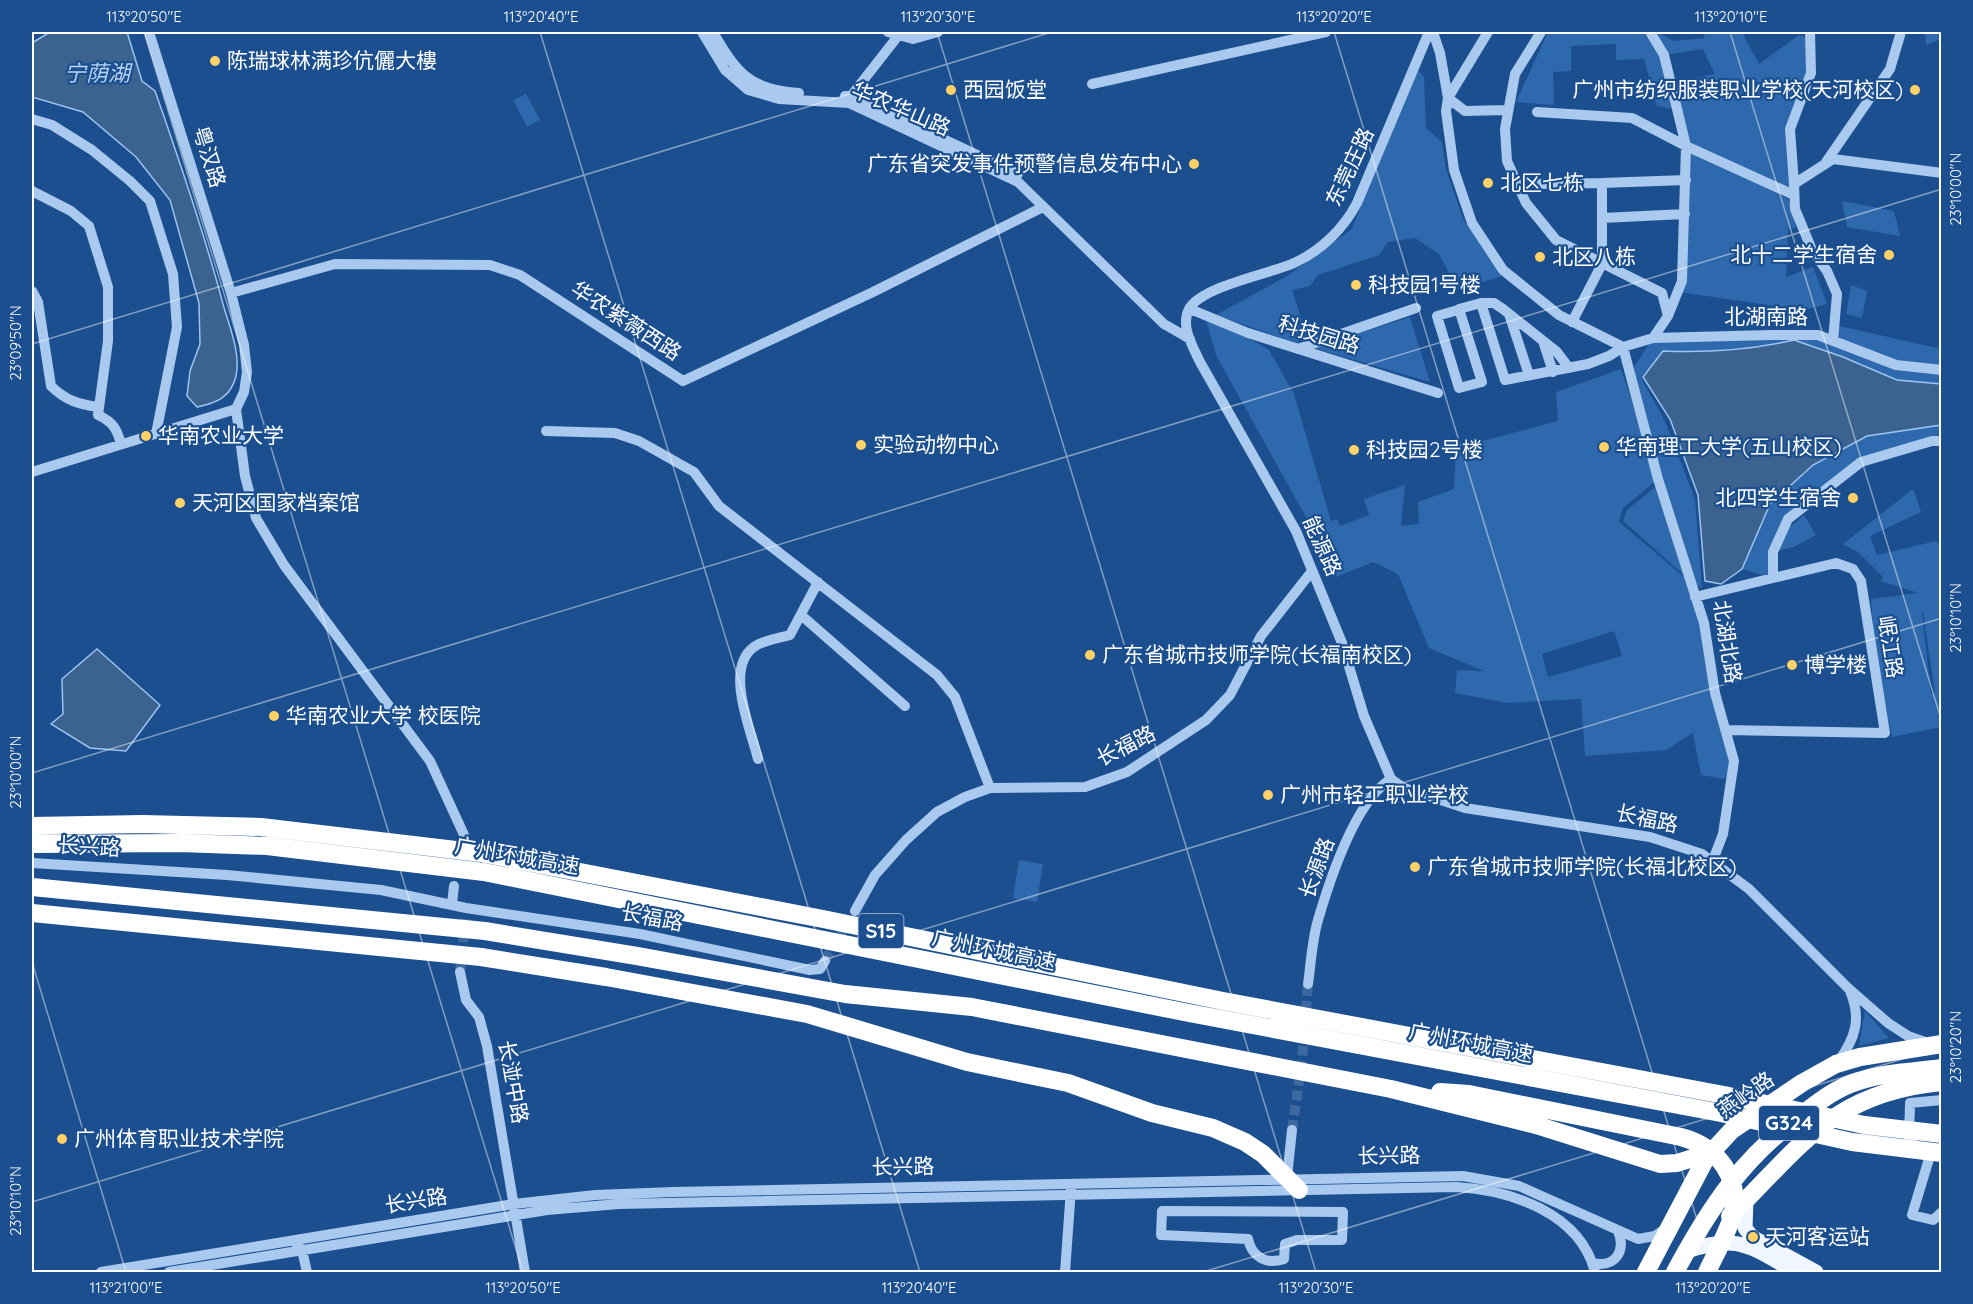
<svg xmlns="http://www.w3.org/2000/svg" width="1973" height="1304" viewBox="0 0 1973 1304" font-family="Quicksand,'Noto Sans SC',sans-serif">
<style>
.green{fill:#2e69ad;fill-rule:evenodd}
.water{fill:#3c6290;stroke:#9cc4f0;stroke-width:1.5}
.lines{fill:none;stroke-linecap:round;stroke-linejoin:round}
.minor-tunnel{stroke:#3d69a0;stroke-width:10;stroke-dasharray:10 5;stroke-linecap:butt}
.minor{stroke:#a9c9ee;stroke-width:10}
.major{stroke:#f0f6ff;stroke-width:15}
.highway{stroke:#fff;stroke-width:18}
.ticks{fill:none;stroke:#fff;stroke-width:1.5;stroke-opacity:0.45}
.poi-dot{fill:#ffd166;stroke:#1b4f8f;stroke-width:2}
.labels{text-anchor:middle;stroke-width:4.5;stroke-linejoin:round;paint-order:stroke}
.shield{fill:#1b4f8f;stroke:#bbcadd;stroke-width:1.5}
.shield-label{font-size:20px;font-weight:bold;fill:#fff}
.poi-label{font-size:21px;fill:#fff;stroke:#1b4f8f;text-anchor:start}
.street-label{font-size:21px;fill:#fff;stroke:#1b4f8f}
.water-label{font-size:22px;font-style:italic;fill:#b5d3f5;stroke:#1b4f8f}
.neatline{fill:none;stroke:#fff;stroke-width:2}
.ticks-label{font-size:15px;text-anchor:middle;fill:#fff}
</style>
<rect width="100%" height="100%" fill="#1b4f8f"/>
<path class="green" d="M1643,32L1661,58L1673,109L1657,106L1644,59L1616,60V44L1571,46V71L1553,72L1554,105L1516,102L1547,34Z
M1650,32H1658L1673,41L1705,38L1703,32H1742L1759,64L1799,35L1810,39L1811,73L1790,129L1794,195L1701,154L1788,199L1796,227L1788,229L1786,277L1813,267L1827,304L1803,310L1679,292L1686,146L1673,83L1715,74L1703,49L1664,55Z
M1925,32H1941V39L1926,45Z
M1415,67L1424,77L1426,128L1442,142L1446,169L1463,219L1502,276L1458,290L1439,254L1415,238L1388,242L1379,255L1318,275L1310,286L1292,290L1307,336L1296,343L1216,315L1287,276L1352,229Z
M526,94L540,120L527,127L513,100Z
M1842,201L1894,211L1900,236L1847,227Z
M1851,285L1867,291L1862,318L1846,314Z
M1204,313L1269,350L1294,394L1331,521L1337,519L1340,526L1369,515L1364,499L1405,485L1401,526L1419,524L1418,502L1454,489L1456,448L1558,421L1556,392L1621,369L1658,479L1623,508L1619,522L1689,581L1733,756L1725,779L1701,775L1693,733L1666,750L1585,756L1581,699L1508,703L1455,693L1457,670L1484,671L1429,648L1398,574L1373,562L1336,577L1318,539L1216,355ZM1614,631L1622,656L1548,677L1542,654Z
M1410,317L1430,382L1314,348Z
M1835,325L1941,349V384L1897,380L1843,357L1794,340L1749,350L1705,353L1663,352L1641,378L1665,421L1695,499L1702,589L1685,576L1632,370L1653,338L1818,335L1833,341Z
M1941,425V431L1932,441L1861,462L1788,519L1776,548L1790,527L1804,515L1816,535L1794,547L1773,552V578L1742,569L1770,504L1813,464L1867,436Z
M1655,487L1684,575L1623,521L1627,510Z
M1913,489L1921,512L1870,536L1877,555L1936,541L1941,547V727L1892,737L1875,652L1871,599L1918,593L1881,581L1883,577L1858,552L1843,544ZM1923,612L1935,693L1931,694L1922,613Z
M1019,860L1043,864L1037,902L1013,898Z
M1865,1011L1889,1038L1859,1046Z"/>
<path class="water" d="M50,32H127L142,81L155,91C180,162 204,232 223,304C229,326 241,353 236,376C231,397 217,403 197,407L187,396L190,371L200,344L199,303L170,200L136,157L83,112L32,97V43Z
M1794,340L1843,357L1897,380L1941,384V425L1867,436L1813,465L1770,504L1742,569L1721,584L1705,581L1698,495L1670,419L1643,377L1663,351C1709,353 1750,350 1794,340Z
M97,649L160,705L126,751L90,748L51,724L63,714L62,679Z"/>
<g class="lines">
<path class="minor-tunnel" d="M825,961L849,920
M460,972L465,919
M1292,1130L1302,1060L1308,984"/>
<path class="minor" d="M149,32L231,293L244,345L247,372L244,392L236,409L245,476L256,518L284,565L430,761L465,837
M702,32L725,70L748,90L779,99L849,103L1018,182L1164,324L1190,339
M713,32C736,72 749,90 799,93
M888,32L913,39L938,32
M1429,32L1357,203C1344,228 1321,251 1294,263C1270,274 1202,286 1189,309C1180,326 1193,347 1200,362L1296,531L1342,643L1364,716L1391,779L1404,788L1465,808L1650,837L1702,854L1749,889L1848,988L1888,1023L1908,1036L1928,1043
M1433,32L1440,53L1448,98L1446,111L1454,170L1472,223L1503,270L1559,315L1623,347L1658,479L1704,623L1715,693L1734,761L1723,834L1713,860
M1488,32L1448,98L1465,111L1507,110
M1541,32L1515,74L1505,129L1507,161L1526,203L1556,240L1662,293L1668,316
M1650,32L1664,55L1686,146L1682,281L1668,316L1653,338
M1092,84L1326,32
M845,96H851L1018,174
M849,103L851,96L898,36
M1537,112L1632,118L1686,146L1794,195
M32,119L52,125L92,150L130,181L150,201L173,274L177,327L156,434
M1826,162L1890,69L1901,32
M1602,183L1686,180
M1536,184L1602,183V264L1572,322
M1794,184L1790,129L1811,73L1810,32
M32,191L71,211L89,226L108,287V341L98,415C113,422 117,429 121,444
M1602,218L1685,214
M32,291L38,302L51,386C65,400 78,404 97,407
M231,293L335,264L490,265L520,275L683,381L871,293L1043,207
M1481,303H1494L1503,309L1557,352L1569,368
M1190,309L1248,333L1438,393
M1459,309L1482,382L1459,388L1437,316L1458,310L1459,309L1481,303L1505,380L1588,364L1609,356L1623,347L1653,338L1771,335H1818L1896,365L1942,370
M1509,314L1529,375
M1543,341L1553,372
M1833,341L1837,294L1827,271L1812,250L1795,209L1794,184L1833,159L1942,173
M1298,349L1416,308
M546,431L615,433L639,441L694,472L719,506L937,675L955,697L990,788
M32,472L236,409
M1695,597L1773,578V552L1788,519L1861,462L1932,441H1942
M801,615L905,706
M1726,730L1885,733L1861,581L1853,569L1836,563L1773,578
M758,759C751,730 724,668 754,647C763,640 780,638 790,635L818,582
M32,863L227,875L381,890L466,908L640,934L810,970L820,969L825,961
M452,904L454,886
M855,911L875,875L906,840L937,812L965,797L990,788L1085,787L1127,772L1206,720L1230,695L1261,636L1312,571
M460,972L466,1000L479,1017L487,1046L525,1272
M1308,984C1311,963 1312,940 1318,920C1330,879 1355,801 1391,779
M1838,1062C1855,1039 1862,1019 1850,991
M1942,1100L1910,1103L1909,1139L1929,1159L1912,1215L1933,1220L1942,1212
M1287,1177L1292,1130
M1162,1211L1343,1212L1342,1240H1297L1285,1244L1284,1259C1266,1265 1252,1257 1248,1239L1161,1235Z
M297,1245L302,1250L307,1272
M1592,1263C1616,1268 1626,1251 1618,1231
M101,1272L514,1204L595,1195L673,1192L1463,1176L1519,1186L1638,1239L1655,1236L1666,1228
M169,1272L547,1210L619,1204L1456,1187C1511,1190 1580,1213 1595,1272
M1065,1272L1071,1189"/>
<path class="major" d="M1746,1200L1745,1228L1752,1237L1816,1272
M1687,1251C1740,1233 1750,1247 1796,1272"/>
<path class="highway" d="M32,826L143,824L261,827L481,853L823,919L1223,1001L1724,1095L1864,1125L1942,1134
M32,844L180,843L267,846L484,872L1189,1013L1721,1113L1852,1142L1942,1153
M32,887L485,931L637,956L845,994L972,1007L1391,1089L1536,1125L1660,1164L1677,1163L1709,1153
M32,913L481,957L606,977L807,1014L967,1062L1068,1083L1152,1113L1213,1128L1245,1142L1263,1154L1299,1190
M1440,1092L1469,1094L1681,1137C1718,1147 1742,1178 1732,1217C1726,1236 1715,1255 1707,1272
M1730,1216C1801,1146 1833,1092 1942,1082
M1646,1272L1706,1158L1732,1130L1802,1083L1836,1064L1860,1057L1942,1044
M1675,1272C1710,1207 1743,1157 1804,1113C1821,1100 1838,1087 1859,1081C1886,1072 1914,1072 1942,1068"/>
</g>
<path class="ticks" d="M144,32L523,1272M540,32L920,1272M937,32L1316,1272M1334,32L1713,1272M1730,32L1942,722M32,344L1052,32M32,773L1942,189M32,962L126,1272M32,1202L1942,618M1203,1272L1942,1047"/>
<g class="poi-dot">
<circle cx="215" cy="61" r="6"/>
<circle cx="951" cy="90" r="6"/>
<circle cx="1915" cy="90" r="6"/>
<circle cx="1194" cy="164" r="6"/>
<circle cx="1488" cy="183" r="6"/>
<circle cx="1889" cy="255" r="6"/>
<circle cx="1540" cy="257" r="6"/>
<circle cx="1356" cy="285" r="6"/>
<circle cx="146" cy="436" r="6"/>
<circle cx="861" cy="445" r="6"/>
<circle cx="1604" cy="447" r="6"/>
<circle cx="1354" cy="450" r="6"/>
<circle cx="1853" cy="498" r="6"/>
<circle cx="180" cy="503" r="6"/>
<circle cx="1090" cy="655" r="6"/>
<circle cx="1792" cy="665" r="6"/>
<circle cx="274" cy="716" r="6"/>
<circle cx="1268" cy="795" r="6"/>
<circle cx="1415" cy="867" r="6"/>
<circle cx="62" cy="1139" r="6"/>
<circle cx="1753" cy="1237" r="6"/>
</g>
<g class="labels">
<g class="shield">
<rect x="858.5" y="914" width="45" height="34" rx="4.5"/>
<rect x="1759" y="1106" width="60" height="34" rx="4.5"/>
</g>
<g class="shield-label">
<text x="881" y="938">S15</text>
<text x="1789" y="1130">G324</text>
</g>
<g class="poi-label">
<text x="227" y="68">陈瑞球林满珍伉儷大樓</text>
<text x="963" y="97">西园饭堂</text>
<text x="1903" y="97" text-anchor="end">广州市纺织服装职业学校(天河校区)</text>
<text x="1182" y="171" text-anchor="end">广东省突发事件预警信息发布中心</text>
<text x="1500" y="190">北区七栋</text>
<text x="1877" y="262" text-anchor="end">北十二学生宿舍</text>
<text x="1552" y="264">北区八栋</text>
<text x="1368" y="292">科技园1号楼</text>
<text x="158" y="443">华南农业大学</text>
<text x="873" y="452">实验动物中心</text>
<text x="1616" y="454">华南理工大学(五山校区)</text>
<text x="1366" y="457">科技园2号楼</text>
<text x="1841" y="505" text-anchor="end">北四学生宿舍</text>
<text x="192" y="510">天河区国家档案馆</text>
<text x="1102" y="662">广东省城市技师学院(长福南校区)</text>
<text x="1804" y="672">博学楼</text>
<text x="286" y="723">华南农业大学 校医院</text>
<text x="1280" y="802">广州市轻工职业学校</text>
<text x="1427" y="874">广东省城市技师学院(长福北校区)</text>
<text x="74" y="1146">广州体育职业技术学院</text>
<text x="1765" y="1244">天河客运站</text>
</g>
<g class="street-label">
<text transform="translate(901 109) rotate(23)" y="7">华农华山路</text>
<text transform="translate(209 157) rotate(73)" y="7">粤汉路</text>
<text transform="translate(1350 167) rotate(-65)" y="7">东莞庄路</text>
<text x="1766" y="324">北湖南路</text>
<text transform="translate(626 321) rotate(33)" y="7">华农紫薇西路</text>
<text transform="translate(1319 335) rotate(17)" y="7">科技园路</text>
<text transform="translate(1322 546) rotate(66)" y="7">能源路</text>
<text transform="translate(1727 642) rotate(81)" y="7">北湖北路</text>
<text transform="translate(1890 647) rotate(81)" y="7">岷江路</text>
<text transform="translate(1126 746) rotate(-27)" y="7">长福路</text>
<text transform="translate(1647 819) rotate(12)" y="7">长福路</text>
<text transform="translate(89 847) rotate(3)" y="7">长兴路</text>
<text transform="translate(517 856) rotate(10)" y="7">广州环城高速</text>
<text transform="translate(1317 868) rotate(-70)" y="7">长源路</text>
<text transform="translate(652 918) rotate(11)" y="7">长福路</text>
<text transform="translate(994 950) rotate(12)" y="7">广州环城高速</text>
<text transform="translate(1471 1043) rotate(11)" y="7">广州环城高速</text>
<text transform="translate(513 1082) rotate(80)" y="7">长湴中路</text>
<text transform="translate(1746 1095) rotate(-35)" y="7">燕岭路</text>
<text transform="translate(1389 1156) rotate(-1)" y="7">长兴路</text>
<text transform="translate(903 1167) rotate(-1)" y="7">长兴路</text>
<text transform="translate(416 1201) rotate(-9)" y="7">长兴路</text>
</g>
<g class="water-label">
<text x="97" y="81">宁荫湖</text>
</g>
</g>
<rect width="1973" height="1304" fill="none" stroke="#1b4f8f" stroke-width="66"/>
<rect x="33" y="33" width="1907" height="1238" class="neatline"/>
<g class="ticks-label">
<text x="144" y="22">113°20'50"E</text>
<text x="541" y="22">113°20'40"E</text>
<text x="938" y="22">113°20'30"E</text>
<text x="1334" y="22">113°20'20"E</text>
<text x="1731" y="22">113°20'10"E</text>
<text transform="translate(1956 189) rotate(-90)" y="5">23°10'00"N</text>
<text transform="translate(16 343) rotate(-90)" y="5">23°09'50"N</text>
<text transform="translate(1956 618) rotate(-90)" y="5">23°10'10"N</text>
<text transform="translate(16 772) rotate(-90)" y="5">23°10'00"N</text>
<text transform="translate(1956 1047) rotate(-90)" y="5">23°10'20"N</text>
<text transform="translate(16 1201) rotate(-90)" y="5">23°10'10"N</text>
<text x="126" y="1293">113°21'00"E</text>
<text x="523" y="1293">113°20'50"E</text>
<text x="919" y="1293">113°20'40"E</text>
<text x="1316" y="1293">113°20'30"E</text>
<text x="1713" y="1293">113°20'20"E</text>
</g>
</svg>
